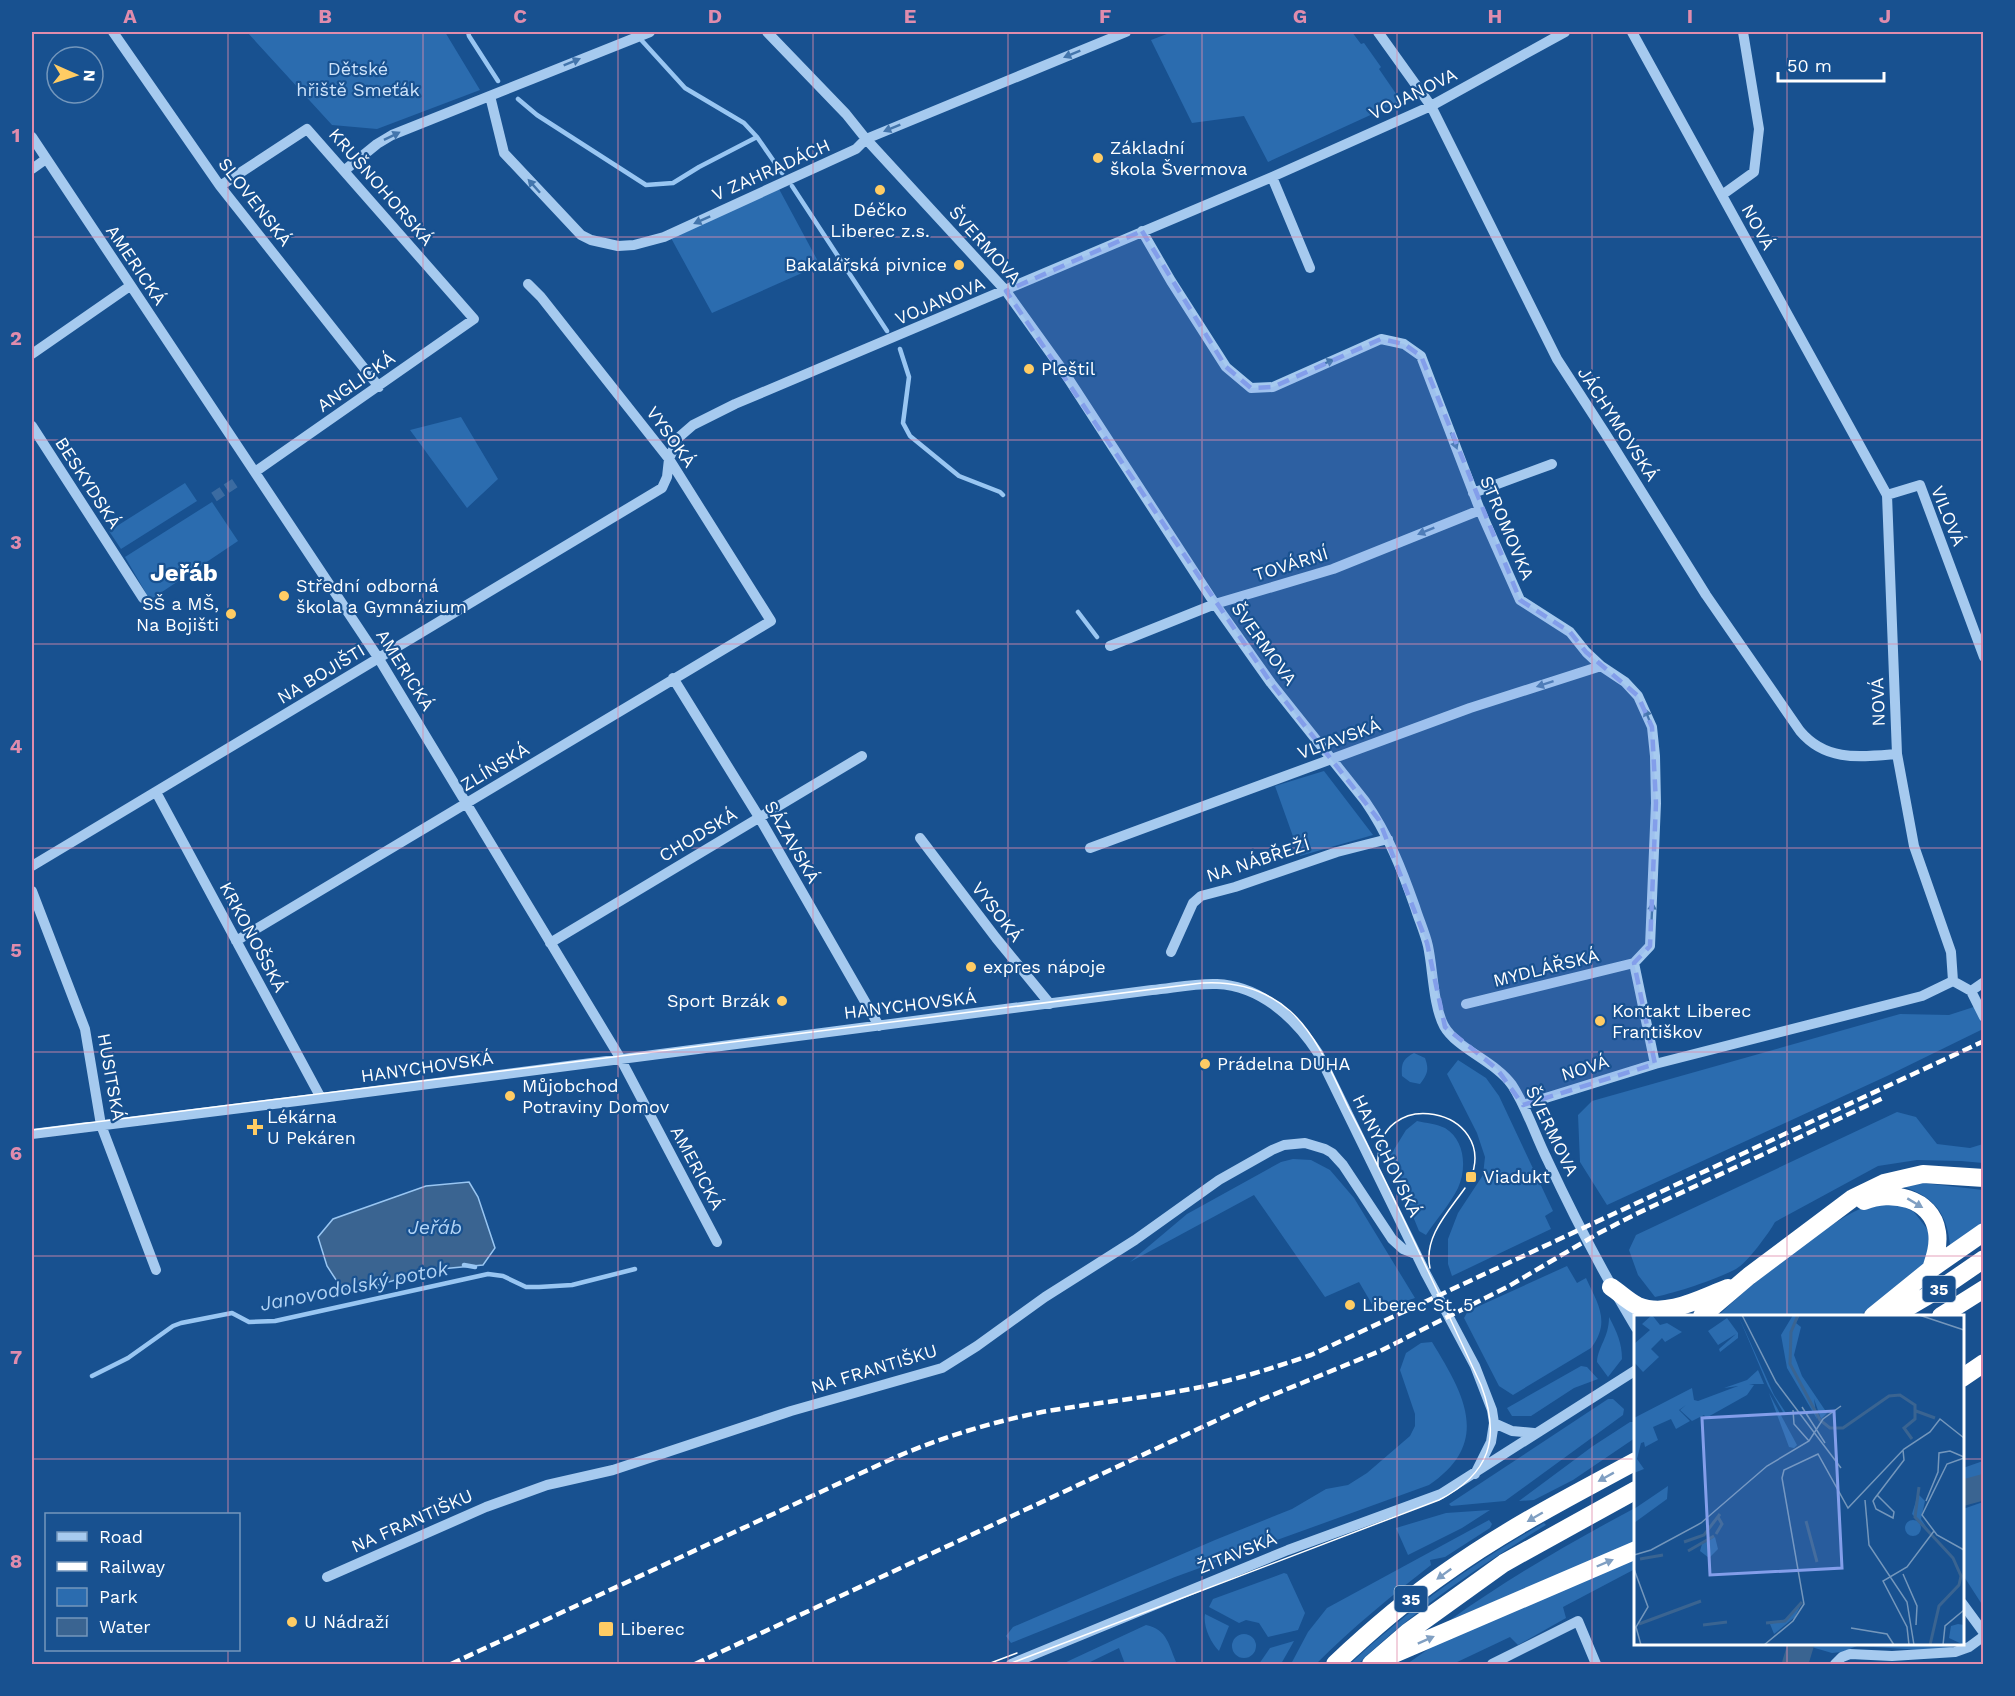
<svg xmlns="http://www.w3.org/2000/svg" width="2015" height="1696" viewBox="0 0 2015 1696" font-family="'Work Sans',sans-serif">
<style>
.green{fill:#2b6caf}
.water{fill:#3a6491;stroke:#99c6f2;stroke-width:1.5}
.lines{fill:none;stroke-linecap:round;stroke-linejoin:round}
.stream{stroke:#99c6f2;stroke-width:4.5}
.river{stroke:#3a6491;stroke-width:26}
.minor-tunnel{stroke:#3b6ba1;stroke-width:10;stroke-dasharray:10 5;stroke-linecap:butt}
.minor{stroke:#a6caef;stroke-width:10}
.highway{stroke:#fff;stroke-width:18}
.tram{stroke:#fff;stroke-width:1.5}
.rail{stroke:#fff;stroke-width:4.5;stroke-dasharray:10 4.5;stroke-linecap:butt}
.oneway{fill:#4375ac}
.oneway2{fill:#809fc2}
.marked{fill:#839eea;fill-opacity:0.2;stroke:#839eea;stroke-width:4.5;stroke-dasharray:12 8;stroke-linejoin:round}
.grid{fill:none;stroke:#e08cad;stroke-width:1.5;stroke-opacity:0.55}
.poi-dot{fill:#ffcc64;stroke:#185190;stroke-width:2}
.labels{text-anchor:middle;stroke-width:4.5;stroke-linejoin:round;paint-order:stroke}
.shield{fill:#185190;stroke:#bacbde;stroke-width:1.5}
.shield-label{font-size:16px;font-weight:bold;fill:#fff}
.park-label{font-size:18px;fill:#cde3fb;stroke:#185190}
.street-label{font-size:18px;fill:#fff;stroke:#185190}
.poi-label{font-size:18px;fill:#fff;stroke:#185190;text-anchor:start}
.water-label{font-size:20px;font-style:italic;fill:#b2d4f6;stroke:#185190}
.district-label{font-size:24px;font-weight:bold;fill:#fff;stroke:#185190}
.inset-river{fill:none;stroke:#3a6491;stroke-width:3}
.inset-road{fill:none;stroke:#7497bc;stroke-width:1.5}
.view{fill:#839eea;fill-opacity:0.15;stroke:#839eea;stroke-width:3}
.inset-edge{fill:none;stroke:#fff;stroke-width:3}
.neatline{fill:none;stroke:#e08cad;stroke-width:2}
.grid-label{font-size:20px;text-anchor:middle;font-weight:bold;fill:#e08cad}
</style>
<rect width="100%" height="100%" fill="#185190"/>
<path class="green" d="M247,32H445L480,90L377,129L332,125Z
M1172,32H1352L1361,44L1364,43L1381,67L1379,69L1401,101L1268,162L1244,116L1192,123L1151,40Z
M779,189L820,265L712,313L671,238Z
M461,417L498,479L467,508L410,430Z
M185,483L197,501L121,549L109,531Z
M212,502L238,541L150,600L125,557Z
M1324,771L1373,835L1300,856L1275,786Z
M1983,1004V1029L1887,1076L1607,1205L1580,1162L1578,1115L1592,1101L1900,1014L1949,1015Z
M1414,1053L1425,1058C1429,1069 1428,1074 1420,1084L1410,1082L1402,1076C1401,1063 1403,1059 1414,1053Z
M1458,1060L1486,1078L1499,1096L1553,1211L1545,1216L1551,1229L1452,1276L1448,1264V1239L1458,1213L1483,1175L1485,1157L1477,1133L1447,1074Z
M1897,1112L1916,1117L1937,1144L1970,1148L1983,1144V1163L1961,1161L1917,1160L1878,1166L1775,1222C1769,1233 1747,1263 1736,1269C1715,1280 1678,1292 1655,1297L1638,1275L1629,1250L1636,1235Z
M1417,1121C1426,1123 1437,1124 1445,1128C1465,1140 1467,1168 1458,1188C1450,1204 1436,1220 1426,1235L1419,1231L1392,1165L1390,1156L1406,1130Z
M1293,1159L1311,1160L1330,1170L1354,1198L1415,1298L1376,1311L1359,1282L1325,1297L1254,1195L1130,1262L1187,1214L1281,1162Z
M1923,1183L1983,1190V1225L1950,1245C1947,1213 1934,1197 1904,1187Z
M1872,1204H1898L1914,1212L1928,1230L1930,1254L1918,1273L1859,1316H1718C1744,1290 1774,1267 1804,1245C1826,1229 1846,1213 1872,1204Z
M1567,1266L1577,1283L1586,1278C1598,1304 1611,1322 1591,1348L1513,1395L1499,1386L1464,1318L1468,1311Z
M1609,1317C1617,1332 1622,1343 1622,1359L1608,1377L1597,1362C1598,1346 1609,1338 1609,1317Z
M1432,1342C1463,1393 1493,1442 1429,1485L1175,1577L1011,1643L1006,1636L1013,1627L1215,1540L1292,1509L1326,1489L1348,1485L1367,1473L1410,1436L1415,1426V1414L1400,1370L1406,1353L1421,1343Z
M1581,1366L1587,1367L1598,1379L1574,1388L1531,1416H1512L1507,1408Z
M1608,1399H1613L1624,1409L1623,1415L1505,1501L1451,1506L1449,1504Z
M1630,1422H1635V1438L1573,1480L1534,1500L1519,1501L1593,1446Z
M1983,1461V1481L1963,1487V1468Z
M1983,1502H1984L1983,1606L1963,1575V1509Z
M1635,1508V1543L1450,1620C1509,1578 1571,1542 1635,1508Z
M1490,1510L1462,1528L1408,1555L1396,1528L1446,1513Z
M1489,1520L1492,1524L1490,1528L1445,1557L1430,1560L1431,1565C1391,1596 1352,1628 1316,1664H1291L1308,1632L1327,1608Z
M1544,1523L1546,1525C1478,1567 1415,1609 1358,1664H1350C1410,1608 1473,1563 1544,1523Z
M1635,1558V1569L1563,1607L1566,1618L1518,1645L1510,1637L1453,1664H1407L1434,1645Z
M1284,1573L1287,1574L1305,1613L1298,1630L1268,1637L1259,1623L1246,1620L1239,1623L1209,1607L1213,1599Z
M1205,1614L1229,1626L1219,1651C1210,1642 1203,1626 1205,1614Z
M1146,1625C1168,1629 1169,1647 1177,1664H1125L1119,1648L1086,1664H1062Z
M1232 1646a12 12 0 1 1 24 0a12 12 0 1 1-24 0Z
M1294,1641L1281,1664H1259L1270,1648Z
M1963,1643V1644L1939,1651L1857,1646L1842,1652L1832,1653L1808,1646L1809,1644Z"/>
<path class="water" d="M469,1182L478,1197L495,1248L483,1265L430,1270L354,1292L340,1286L327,1266L318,1237L333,1219L426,1186Z"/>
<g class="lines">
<path class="stream" d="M468,32L469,36L498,81
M634,32L685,88L744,123L757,137L782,173
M518,99L537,115L646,185L673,183L699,167L757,137
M792,186L887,331
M900,349L909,377L903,423L910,436L959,476L1000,492L1003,495
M1078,612L1097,637
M464,1265L475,1267
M92,1376L128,1358L173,1326L181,1323L232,1313L249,1322L275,1321L488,1274L503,1276L526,1287H539L572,1285L635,1269"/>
<path class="river" d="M1962,1493L1984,1487
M1795,1664L1801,1644"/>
<path class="minor-tunnel" d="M214,497L235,483"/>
<path class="minor" d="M113,32L220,186L379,387
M767,32L846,114L866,139L1006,291L1064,372L1215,604L1271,683L1365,801C1388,834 1402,870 1415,907C1419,920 1425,933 1428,946C1433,969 1433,1005 1444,1026C1457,1049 1495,1061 1512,1085C1527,1108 1535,1135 1547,1159C1574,1217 1603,1273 1636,1328
M1378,32L1431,106L1557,359L1605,433L1706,595L1800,731C1826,762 1860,757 1897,754
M490,96L504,153L581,235L591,240L618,246L634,245L664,237L856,149L866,139L1126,32
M32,137L379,659L619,1056L717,1242
M32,169L46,159
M345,170L377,144L392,135L650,32
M1272,177L1310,268
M220,186L307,129L474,319L255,472
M1722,195L1754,172L1759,129L1743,32
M1142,231L1171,281L1226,367L1251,388L1273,387L1381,339L1404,344L1421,356L1480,510L1520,600L1570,632L1586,652L1601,666L1625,682L1638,696L1652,727L1655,756L1656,803L1650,946L1634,963
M32,354L130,286
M32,426L143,598
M1473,493L1552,464
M1887,495L1920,485L1984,657
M1110,646L1215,604L1333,569L1480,510
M673,678L759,817L879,1026
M156,792L321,1098
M920,838L996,938L1050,1004
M1090,848L1470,708L1601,666
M32,866L662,488L667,477L669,459L678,438L693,425L735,404L1272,177L1431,106L1565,32
M32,891L85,1029L101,1125L156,1270
M236,941L771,621L669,459L541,297L528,284
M550,943L862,756
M1171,952L1193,903L1201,896L1235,887L1337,852L1388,839
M1634,963L1655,1064
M1953,981L1971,991L1984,1017
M1971,991L1984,982
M1466,1004L1634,963
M1523,1105L1655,1064L1922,996L1953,981L1951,952L1914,846L1897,754L1887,495L1632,32
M32,1134L321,1098L1152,990C1173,988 1196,983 1217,984C1261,986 1295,1018 1318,1053L1426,1274L1475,1366L1492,1410L1494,1423L1491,1442L1475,1474
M1494,1423L1512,1431L1534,1433
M327,1577L486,1507L547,1485L613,1470L791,1411L942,1368L977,1346L1045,1297L1135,1240L1219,1180L1272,1150L1284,1145L1305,1143L1325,1149L1332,1153L1343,1165L1392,1239L1403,1249L1416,1254
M1962,1603L1984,1633
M1011,1664L1288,1550L1441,1494L1636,1370
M1492,1664L1578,1621L1596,1664
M1835,1664L1842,1657L1850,1654L1892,1656L1955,1652L1969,1647L1984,1636"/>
<path class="highway" d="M1864,1201C1890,1190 1932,1197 1937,1232C1939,1245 1935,1257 1931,1269
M1611,1287C1620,1293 1629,1302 1638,1306C1667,1318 1701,1298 1728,1288
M1702,1316L1749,1276L1853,1198L1884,1183L1923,1174L1984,1178
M1873,1316L1931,1269L1984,1232
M1893,1316L1946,1285L1984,1259
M1941,1316L1984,1289
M1962,1378L1984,1363
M1387,1657L1636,1550
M1335,1664C1369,1632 1406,1600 1445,1573C1505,1530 1571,1496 1636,1461
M1371,1664L1408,1632L1504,1563L1636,1490"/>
<path class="tram" d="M32,1130L1202,983C1235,981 1265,989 1290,1011C1318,1036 1333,1076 1349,1109C1396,1199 1438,1293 1481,1385C1501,1438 1490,1474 1439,1500L1009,1664
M1378,1166C1374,1082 1501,1108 1470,1180
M1430,1268C1423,1237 1449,1211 1465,1188
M988,1664L1017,1653"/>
<path class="rail" d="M451,1664L885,1462C935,1439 988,1423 1042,1412C1093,1403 1145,1398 1196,1388C1235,1380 1273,1368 1311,1355L1984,1041
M695,1664L1258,1401L1380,1351L1509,1286L1599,1233L1636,1214L1883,1098"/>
</g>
<defs><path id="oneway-solid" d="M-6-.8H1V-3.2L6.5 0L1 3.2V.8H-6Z" transform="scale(1.5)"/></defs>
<g class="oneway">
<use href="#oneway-solid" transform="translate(1072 54) rotate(158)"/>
<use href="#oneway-solid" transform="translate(572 62) rotate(-22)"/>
<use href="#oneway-solid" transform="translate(892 128) rotate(158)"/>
<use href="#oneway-solid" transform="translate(392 136) rotate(-26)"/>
<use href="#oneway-solid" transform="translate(534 186) rotate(-132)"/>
<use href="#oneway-solid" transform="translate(702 220) rotate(156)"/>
<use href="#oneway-solid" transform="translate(1326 363) rotate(-24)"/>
<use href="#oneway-solid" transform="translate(1454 441) rotate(69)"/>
<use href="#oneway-solid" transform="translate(1426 531) rotate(158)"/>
<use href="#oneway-solid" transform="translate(1545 684) rotate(162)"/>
<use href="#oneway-solid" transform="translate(1648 717) rotate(-112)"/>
<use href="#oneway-solid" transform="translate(1652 911) rotate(-87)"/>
</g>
<g class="oneway2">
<use href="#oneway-solid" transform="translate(1915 1203) rotate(31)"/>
<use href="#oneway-solid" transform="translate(1606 1477) rotate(151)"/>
<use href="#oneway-solid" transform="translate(1535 1517) rotate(150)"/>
<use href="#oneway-solid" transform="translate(1605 1563) rotate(-23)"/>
<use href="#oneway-solid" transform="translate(1444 1574) rotate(144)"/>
<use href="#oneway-solid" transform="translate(1426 1640) rotate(-24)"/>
</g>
<path class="marked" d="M1142,231L1226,367L1251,388L1273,387L1381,339L1404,344L1421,356L1520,600L1570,632L1586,652L1638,696L1652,727L1656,803L1650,946L1634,963L1655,1064L1523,1105L1497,1069L1445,1027L1427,943L1379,820L1271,683L1006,291Z"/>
<path class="grid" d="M228,32V1514M423,32V1664M618,32V1664M813,32V1664M1008,32V1664M1202,32V1664M1397,32V1664M1592,32V1664M1787,32V1316M32,237H1984M32,440H1984M32,644H1984M32,848H1984M32,1052H1984M32,1256H1984M32,1459H1636M1962,1459H1984M1787,1644V1664M228,1650V1664"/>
<g class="poi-dot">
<circle cx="1098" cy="158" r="6"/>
<circle cx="880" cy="190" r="6"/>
<circle cx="959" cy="265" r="6"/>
<circle cx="1029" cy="369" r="6"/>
<circle cx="284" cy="596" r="6"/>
<circle cx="231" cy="614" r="6"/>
<circle cx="971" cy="967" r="6"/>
<circle cx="782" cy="1001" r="6"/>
<circle cx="1600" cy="1021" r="6"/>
<circle cx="1205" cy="1064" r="6"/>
<circle cx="510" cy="1096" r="6"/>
<path d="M252 1118h6v6h6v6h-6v6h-6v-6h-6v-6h6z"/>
<rect x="1465" y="1171" width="12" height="12" rx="3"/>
<circle cx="1350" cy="1305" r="6"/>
<circle cx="292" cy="1622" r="6"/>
<rect x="598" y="1621" width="16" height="16" rx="3"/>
</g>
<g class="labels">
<g class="shield">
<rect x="1922.5" y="1276" width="33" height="26" rx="4.5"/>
<rect x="1394.5" y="1586" width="33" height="26" rx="4.5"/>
</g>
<g class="shield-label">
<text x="1939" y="1295">35</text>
<text x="1411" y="1605">35</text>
</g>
<g class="park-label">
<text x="358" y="75">Dětské<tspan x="358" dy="21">hřiště Smeťák</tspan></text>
</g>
<g class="street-label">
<text transform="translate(1413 94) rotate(-26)" y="6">VOJANOVA</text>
<text transform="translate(771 170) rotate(-24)" y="6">V ZAHRADÁCH</text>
<text transform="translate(381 187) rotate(49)" y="6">KRUŠNOHORSKÁ</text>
<text transform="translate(255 202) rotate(52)" y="6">SLOVENSKÁ</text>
<text transform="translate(1758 227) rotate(61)" y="6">NOVÁ</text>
<text transform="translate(985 245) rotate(48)" y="6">ŠVERMOVA</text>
<text transform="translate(136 265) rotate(56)" y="6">AMERICKÁ</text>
<text transform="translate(940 301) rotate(-23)" y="6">VOJANOVA</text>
<text transform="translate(356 382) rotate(-35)" y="6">ANGLICKÁ</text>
<text transform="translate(1618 424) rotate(57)" y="6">JÁCHYMOVSKÁ</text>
<text transform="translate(671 437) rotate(54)" y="6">VYSOKÁ</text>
<text transform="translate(88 483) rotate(57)" y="6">BESKYDSKÁ</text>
<text transform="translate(1948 516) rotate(68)" y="6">VILOVÁ</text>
<text transform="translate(1507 528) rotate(67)" y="6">STROMOVKA</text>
<text transform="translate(1291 564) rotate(-17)" y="6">TOVÁRNÍ</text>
<text transform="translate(1264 644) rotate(54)" y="6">ŠVERMOVA</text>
<text transform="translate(405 670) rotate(58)" y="6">AMERICKÁ</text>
<text transform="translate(321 674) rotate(-31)" y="6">NA BOJIŠTI</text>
<text transform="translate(1878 702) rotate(-92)" y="6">NOVÁ</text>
<text transform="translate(1339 739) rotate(-20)" y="6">VLTAVSKÁ</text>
<text transform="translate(495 767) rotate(-31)" y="6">ZLÍNSKÁ</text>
<text transform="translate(698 835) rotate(-31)" y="6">CHODSKÁ</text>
<text transform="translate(792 842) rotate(60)" y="6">SÁZAVSKÁ</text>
<text transform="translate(1258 860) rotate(-18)" y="6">NA NÁBŘEŽÍ</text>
<text transform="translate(997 912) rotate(52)" y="6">VYSOKÁ</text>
<text transform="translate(253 937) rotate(62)" y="6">KRKONOŠSKÁ</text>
<text transform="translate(1546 968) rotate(-14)" y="6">MYDLÁŘSKÁ</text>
<text transform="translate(910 1005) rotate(-7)" y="6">HANYCHOVSKÁ</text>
<text transform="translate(427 1067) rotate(-8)" y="6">HANYCHOVSKÁ</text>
<text transform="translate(1585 1068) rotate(-17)" y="6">NOVÁ</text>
<text transform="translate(111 1077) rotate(80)" y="6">HUSITSKÁ</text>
<text transform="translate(1552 1131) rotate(64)" y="6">ŠVERMOVA</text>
<text transform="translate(1387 1156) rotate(64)" y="6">HANYCHOVSKÁ</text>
<text transform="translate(697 1168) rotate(62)" y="6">AMERICKÁ</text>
<text transform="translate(874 1369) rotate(-17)" y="6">NA FRANTIŠKU</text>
<text transform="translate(412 1521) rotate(-24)" y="6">NA FRANTIŠKU</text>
<text transform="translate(1237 1553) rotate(-22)" y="6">ŽITAVSKÁ</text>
</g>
<g class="poi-label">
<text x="1110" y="154">Základní<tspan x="1110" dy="21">škola Švermova</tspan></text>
<text x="880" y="216" text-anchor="middle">Déčko<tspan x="880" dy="21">Liberec z.s.</tspan></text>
<text x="947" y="271" text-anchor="end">Bakalářská pivnice</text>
<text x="1041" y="375">Pleštil</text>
<text x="296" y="592">Střední odborná<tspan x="296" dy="21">škola a Gymnázium</tspan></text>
<text x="219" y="610" text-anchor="end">SŠ a MŠ,<tspan x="219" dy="21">Na Bojišti</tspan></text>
<text x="983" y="973">expres nápoje</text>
<text x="770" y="1007" text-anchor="end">Sport Brzák</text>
<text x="1612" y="1017">Kontakt Liberec<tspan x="1612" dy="21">Františkov</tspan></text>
<text x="1217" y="1070">Prádelna DUHA</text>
<text x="522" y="1092">Můjobchod<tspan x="522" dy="21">Potraviny Domov</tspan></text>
<text x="267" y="1123">Lékárna<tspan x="267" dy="21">U Pekáren</tspan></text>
<text x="1483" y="1183">Viadukt</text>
<text x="1362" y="1311">Liberec St. 5</text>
<text x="304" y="1628">U Nádraží</text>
<text x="620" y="1635">Liberec</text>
</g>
<g class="water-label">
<text x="435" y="1234">Jeřáb</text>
<text transform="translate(354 1286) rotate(-11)" y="7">Janovodolský potok</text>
</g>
<g class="district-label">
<text x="184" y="581">Jeřáb</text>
</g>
</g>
<g transform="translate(1634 1315)">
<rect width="330" height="330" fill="#185190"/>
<path d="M18,0L26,10L33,8L48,17L31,27L28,23L17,34L25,42L9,57L0,47V29L16,15L8,9ZM104,0L140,80L152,98L150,99L134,71ZM159,0H166L162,8L167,12L160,40L168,61L193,98L187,104L180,84L183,104L153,53L147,20ZM93,3L104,18V23L86,37L85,34L102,19L84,30L74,16ZM124,55L130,69H115L120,70L113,80L72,103L70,100L58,106L46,95L52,90L45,95L56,106L42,114L37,104L19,112L24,125L11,132L10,127L7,128L3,144L10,154L0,158V103L58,73L60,85L64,86L104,71L90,73L113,65ZM135,78L163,130L160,133L155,132ZM34,171L33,184L0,208V194ZM284,179L291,186L287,204L297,219L278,199ZM271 213a8 8 0 1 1 16 0a8 8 0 1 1-16 0ZM81,222L84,234L75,243L66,236L68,229ZM168,287L161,302L140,319L136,309L152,304ZM324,309L330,310V330L315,323L317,311Z" fill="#2b6caf"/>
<path class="inset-river" d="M164,0L157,17L156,49L186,105L196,113H209L255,81L266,80L281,90V104L270,113L278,124M282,96L301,103M285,172L281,202L319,243L327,261L325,270L305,291L296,330M172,206L183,247M82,219L88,209L84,202M50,227L70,220L86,199M54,236L80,221M6,244L29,240M132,308L151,306L168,287M5,309L67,286M69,310L93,307"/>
<path class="inset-road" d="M108,0L142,67L207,153M285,0L330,15M168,92L191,128M159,95L160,109L175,126M330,143L313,149L288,200L303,220L330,235M243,180L260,197L259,203L242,194L239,186L241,183L270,145L269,135M231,185L235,230L273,287L280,330M292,186L304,157L305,138L316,136L330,142M0,240L17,235L67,208L133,151L175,126L189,104L207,91M0,254L14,292L2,312L7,330M269,259L283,291L282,310M217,313L253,319L260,330M130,330L159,306L170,289L148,163L150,155L184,139L214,193L270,134L296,117L306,104L330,123M275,330L273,312L249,266L273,252L300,216M309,330L311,311L330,295"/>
<path class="view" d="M200,96L208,253L76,260L68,103Z"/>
<rect width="330" height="330" class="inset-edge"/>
</g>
<rect width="2015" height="1696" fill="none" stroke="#185190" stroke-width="66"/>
<rect x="45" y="1513" width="195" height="138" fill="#185190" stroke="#7497bc" stroke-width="1.5"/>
<rect x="57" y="1532" width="30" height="9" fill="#a6caef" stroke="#7497bc" stroke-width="1.5"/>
<text x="99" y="1543" font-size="18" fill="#ffffff">Road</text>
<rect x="57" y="1562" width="30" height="9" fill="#ffffff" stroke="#7497bc" stroke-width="1.5"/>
<text x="99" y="1573" font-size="18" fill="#ffffff">Railway</text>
<rect x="57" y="1588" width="30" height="18" fill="#2b6caf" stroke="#7497bc" stroke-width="1.5"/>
<text x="99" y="1603" font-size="18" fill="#ffffff">Park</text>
<rect x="57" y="1618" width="30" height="18" fill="#3a6491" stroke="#7497bc" stroke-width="1.5"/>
<text x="99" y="1633" font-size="18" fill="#ffffff">Water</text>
<g transform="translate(75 75) rotate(93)"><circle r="28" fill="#185190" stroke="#7497bc" stroke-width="1.5"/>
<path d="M0-4.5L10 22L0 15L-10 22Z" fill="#ffcc64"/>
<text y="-9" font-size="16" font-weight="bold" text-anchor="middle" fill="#ffffff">N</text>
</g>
<path d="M1778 72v9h106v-9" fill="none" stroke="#ffffff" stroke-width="3"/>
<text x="1787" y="72" font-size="18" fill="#ffffff" stroke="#185190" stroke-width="4.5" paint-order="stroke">50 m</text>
<rect x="33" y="33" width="1949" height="1630" class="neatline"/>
<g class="grid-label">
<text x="130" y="23">A</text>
<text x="325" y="23">B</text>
<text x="520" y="23">C</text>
<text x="715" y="23">D</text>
<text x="910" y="23">E</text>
<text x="1105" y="23">F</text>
<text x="1300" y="23">G</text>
<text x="1495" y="23">H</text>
<text x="1690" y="23">I</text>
<text x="1885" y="23">J</text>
<text x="16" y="142">1</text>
<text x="16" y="345">2</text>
<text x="16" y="549">3</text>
<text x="16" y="753">4</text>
<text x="16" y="957">5</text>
<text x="16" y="1160">6</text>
<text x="16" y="1364">7</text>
<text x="16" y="1568">8</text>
</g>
</svg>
